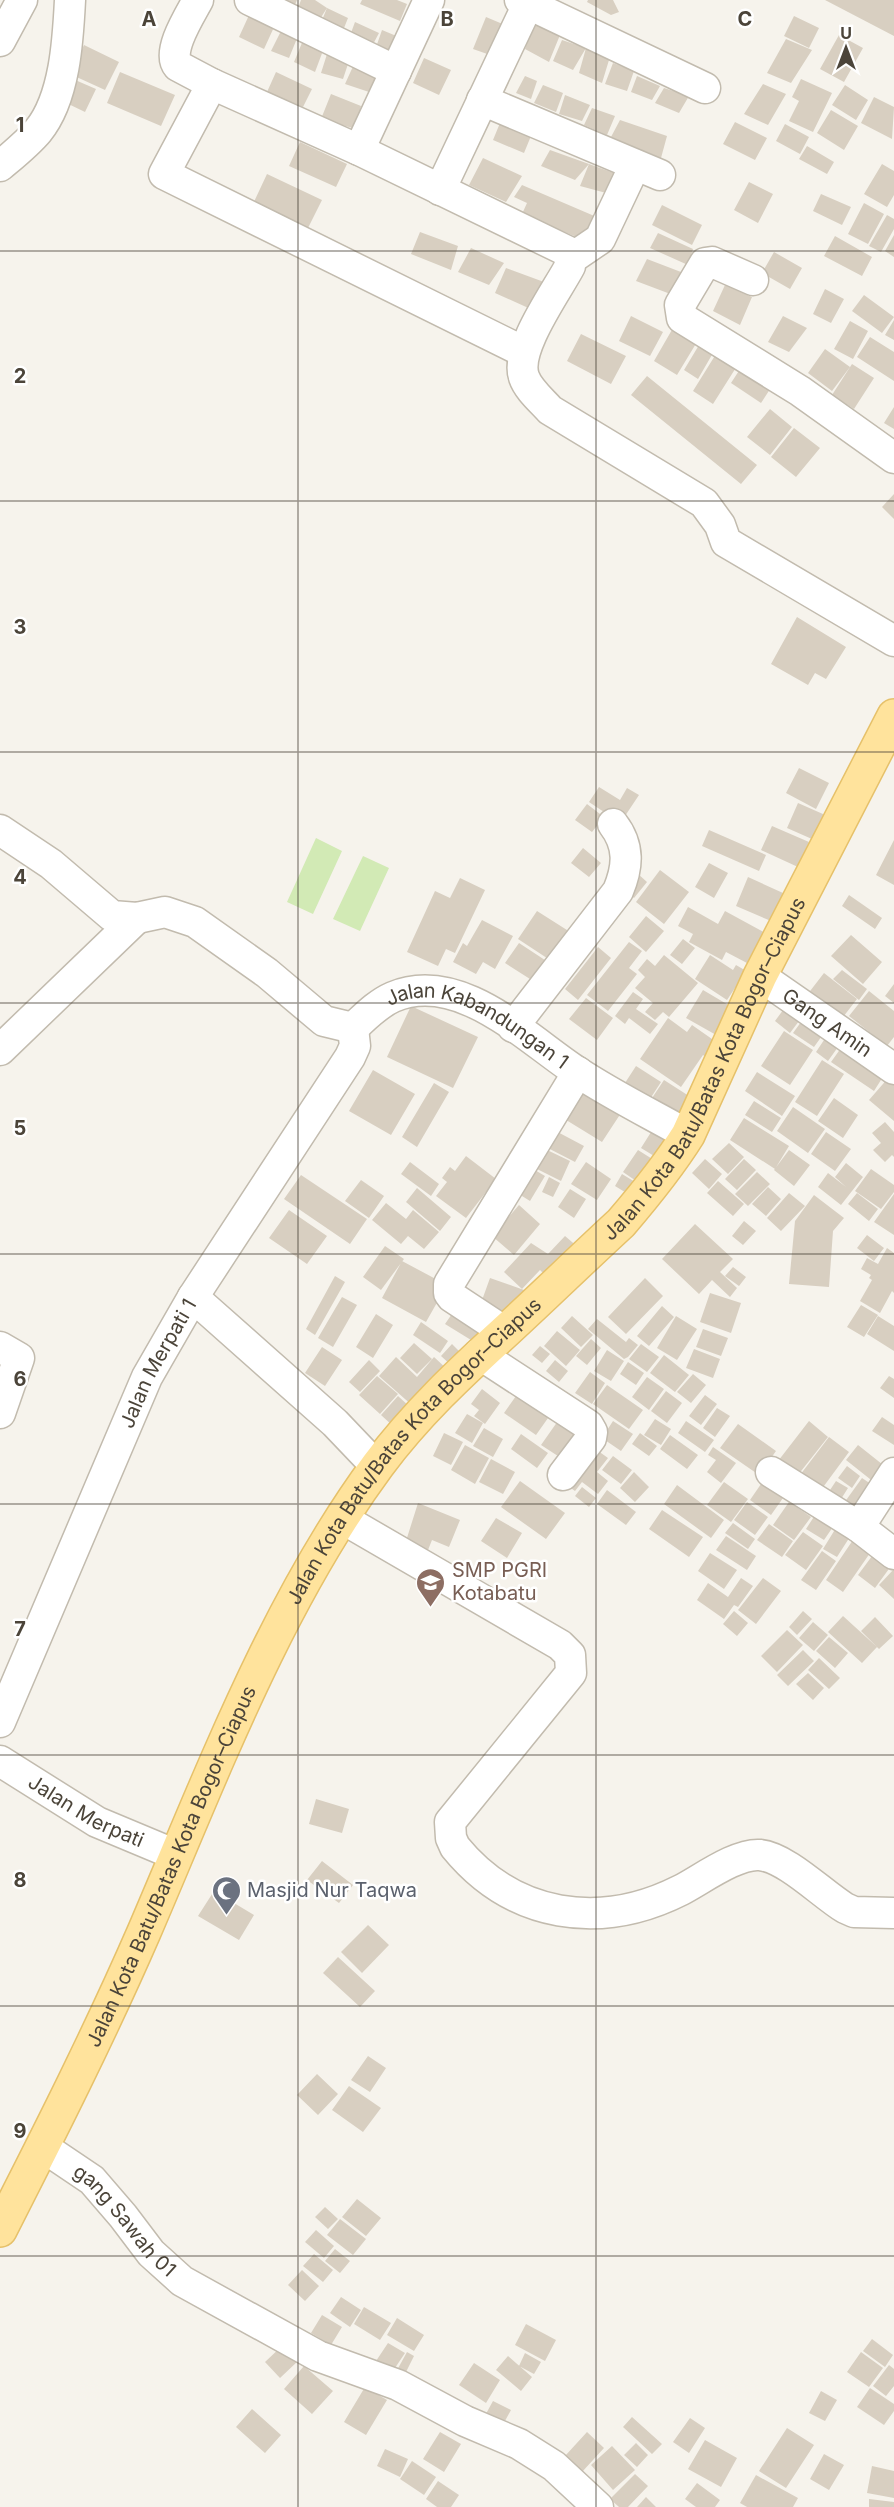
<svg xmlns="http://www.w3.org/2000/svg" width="894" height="2507" viewBox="0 0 894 2507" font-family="Inter,sans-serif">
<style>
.green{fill:#d2eab5}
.building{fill:#d8cfc1}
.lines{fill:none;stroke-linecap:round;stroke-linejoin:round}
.minor-casing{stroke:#c2bbae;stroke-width:33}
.major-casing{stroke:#e6c16a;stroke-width:36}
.minor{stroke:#fff;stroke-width:30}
.major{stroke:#ffe39c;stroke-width:33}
.grid{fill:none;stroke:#4b4439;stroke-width:1.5;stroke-opacity:0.55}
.labels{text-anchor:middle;stroke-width:5;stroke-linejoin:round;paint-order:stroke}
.street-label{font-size:20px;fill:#4b4439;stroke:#fff}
.education-label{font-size:20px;fill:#785e54;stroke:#fff;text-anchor:start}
.worship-label{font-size:20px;fill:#5b616d;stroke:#fff;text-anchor:start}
.grid-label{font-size:20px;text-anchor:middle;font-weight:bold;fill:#4b4439;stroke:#fff;stroke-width:5;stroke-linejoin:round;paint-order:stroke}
</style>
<rect width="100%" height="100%" fill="#f6f3ec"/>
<path class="green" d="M316,838L342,851L313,914L287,902Z
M363,856L389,868L360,931L333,919Z"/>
<path class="building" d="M264,0H297L292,12Z
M301,0H315L327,8L318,22L297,11Z
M362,0H397L407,4L400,21L360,4Z
M588,0H613L619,12L611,15L587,2Z
M825,0H894V36Z
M327,8L348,18L342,33L320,25Z
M250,13L275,25L264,49L239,37Z
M794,16L819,28L809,48L784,36Z
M486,17L505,25L493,56L473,49Z
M355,22L379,33L370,50L348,41Z
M533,24L560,35L549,62L525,49Z
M283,27L298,36L289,58L271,51Z
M382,30L406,40L398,62L374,53Z
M839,35L863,48L844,82L820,69Z
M304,38L324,48L315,72L294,62Z
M786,39L812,50L791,83L767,73Z
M562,40L586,48L573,70L553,61Z
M84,45L119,62L105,90L70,74Z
M586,48L609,60L602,83L579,73Z
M328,51L349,61L343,79L321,73Z
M424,58L451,70L439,95L413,83Z
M355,62L382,75L372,93L345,84Z
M613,63L634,71L627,91L605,84Z
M120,72L175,95L161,126L107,103Z
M276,72L312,89L303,107L267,92Z
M66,76L96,89L85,112L56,98Z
M525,76L537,81L531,99L516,93Z
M637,76L660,86L652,100L631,92Z
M801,79L832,93L813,132L789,121L799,101L792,97Z
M763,84L786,94L768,125L744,114Z
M543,85L563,93L556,112L534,103Z
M845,85L868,100L856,120L832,105Z
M664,88L689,96L679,113L655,103Z
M331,94L361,106L356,129L321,119Z
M565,95L590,105L582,121L559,114Z
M874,97L894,107L892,139L861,123Z
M592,108L615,116L607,135L584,125Z
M831,110L858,126L844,150L817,133Z
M620,120L667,136L661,158L611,137Z
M735,122L767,138L755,160L723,144Z
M500,123L531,136L524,153L493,140Z
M785,124L809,137L800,154L776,141Z
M300,142L347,164L336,187L289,166Z
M807,146L834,162L827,174L799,159Z
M550,150L589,164L575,180L541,166Z
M483,158L522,176L506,202L469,185Z
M589,164L622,176L610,194L580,186Z
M882,164L894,171V195L887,207L864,194Z
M267,174L322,200L307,230L253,204Z
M749,182L773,194L758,223L734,210Z
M522,185L606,221L593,244L522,214L527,203L514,197Z
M821,194L851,207L842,225L813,211Z
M864,203L884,214L868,244L848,234Z
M662,205L702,225L692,245L652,225Z
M887,215L894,219V229L881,252L869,246Z
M420,232L458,246L451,270L411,254Z
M658,233L693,249L688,265L650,248Z
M894,235V257L885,251Z
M835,236L872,257L862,276L824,256Z
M471,248L504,263L489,285L458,272Z
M774,252L802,268L790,289L762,273Z
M647,259L681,272L673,295L636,281Z
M506,268L544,282L535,311L495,293Z
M725,285L752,297L740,325L713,311Z
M825,289L844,299L831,323L813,314Z
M864,295L894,317L882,333L852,311Z
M631,316L663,332L650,356L619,341Z
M783,316L807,328L789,352L768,342Z
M894,320V340L885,335Z
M850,321L868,331L853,359L834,349Z
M673,328L697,342L677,375L654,361Z
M581,334L626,356L611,384L567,361Z
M870,337L894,352V381L857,357Z
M699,345L713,353L698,379L684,370Z
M825,349L850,367L832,391L808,373Z
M716,354L737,366L713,404L693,391Z
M746,360L776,380L761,403L731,383Z
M852,364L874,378L854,409L832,395Z
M647,376L757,465L741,484L631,395Z
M894,407V429L884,423Z
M770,409L792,427L770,455L747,437Z
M794,428L820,448L796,477L771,457Z
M894,494V519L882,507Z
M797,617L846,647L826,679L815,673L808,685L771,664Z
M799,768L829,783L816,809L786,793Z
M599,787L620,800L627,788L639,795L623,819L610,816L589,802Z
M798,803L832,818L821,843L787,828Z
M587,804L604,817L592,832L575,820Z
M772,826L809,842L798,867L761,850Z
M709,830L766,855L759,871L702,846Z
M894,840V885L876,875Z
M583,848L601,863L589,877L571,863Z
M709,863L728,873L714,898L695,887Z
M660,870L689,892L664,924L636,902Z
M637,873L647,882L634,898L624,889Z
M748,877L783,893L771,921L736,906Z
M460,878L485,890L455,953L446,949L438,966L407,952L435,891L450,898Z
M849,895L882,918L875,929L842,906Z
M688,907L718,924L725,911L769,935L761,949L756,946L747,963L726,952L722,960L689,942L693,934L678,926Z
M537,911L578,937L559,966L518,939Z
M646,916L664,931L646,952L629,937Z
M482,920L513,936L495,969L483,962L476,974L453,962L463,943L467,946Z
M851,935L882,962L863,984L831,956Z
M683,939L695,948L682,964L670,955Z
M629,942L642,951L629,968L637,974L608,1011L587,995Z
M519,943L554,966L541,986L505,963Z
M598,947L611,958L578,1000L565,989Z
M664,955L698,983L669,1017L663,1012L655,1020L645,1012L653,1003L635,988L645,977L638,970L647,959L655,966Z
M710,955L733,970L736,965L753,975L744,990L737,985L727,1000L695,979Z
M842,970L867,989L859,1000L833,979Z
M824,973L857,999L840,1021L807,995Z
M894,984V1003L885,996Z
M703,990L742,1013L725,1040L686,1018Z
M869,991L894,1011V1037L887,1046L849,1016Z
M633,992L643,999L636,1009L658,1024L650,1034L629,1018L625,1024L615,1016Z
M586,998L613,1018L597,1040L569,1019Z
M411,1006L478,1037L453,1088L387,1057Z
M786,1006L802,1017L790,1033L775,1021Z
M668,1018L687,1032L692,1025L722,1046L711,1061L703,1055L681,1087L640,1059Z
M804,1018L824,1033L814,1047L793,1033Z
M784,1031L813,1050L790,1085L761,1066Z
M830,1031L843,1040L828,1061L816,1052Z
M846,1041L886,1072L874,1091L831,1062Z
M822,1060L844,1074L817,1116L795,1102Z
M636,1066L661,1082L650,1099L625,1083Z
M373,1070L415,1094L391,1135L349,1111Z
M757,1072L795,1096L782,1116L745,1091Z
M889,1077L894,1082V1121L869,1100Z
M664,1080L689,1096L678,1115L652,1098Z
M434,1083L449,1092L417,1147L402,1137Z
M577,1085L621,1113L602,1142L558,1115Z
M834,1098L858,1115L843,1138L818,1121Z
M754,1101L781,1118L772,1132L745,1115Z
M793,1107L825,1129L808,1153L777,1131Z
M744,1118L789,1146L775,1169L730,1140Z
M885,1122L894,1132V1157L892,1155L885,1162L873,1150L881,1143L872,1133Z
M552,1129L584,1146L575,1162L544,1146Z
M653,1129L671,1139L659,1159L641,1148Z
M826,1132L851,1149L835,1171L811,1154Z
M729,1143L744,1157L728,1174L712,1159Z
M545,1149L570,1161L561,1181L535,1168Z
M638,1150L657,1162L642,1185L623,1172Z
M789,1150L810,1165L794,1186L774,1170Z
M466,1156L496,1179L466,1218L436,1196L447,1182L442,1178L450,1167L455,1171Z
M705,1159L722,1174L709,1189L692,1173Z
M744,1159L756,1170L737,1190L725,1179Z
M410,1162L439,1184L431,1196L401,1174Z
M586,1162L611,1179L597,1200L571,1184Z
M846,1163L863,1177L841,1205L818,1187L828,1173L846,1187L835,1177Z
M528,1166L545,1176L530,1201L514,1191Z
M871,1169L894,1185V1192L881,1209L855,1191Z
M757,1172L770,1184L748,1206L735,1194Z
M622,1174L640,1185L633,1197L615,1186Z
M301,1175L367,1219L350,1244L284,1199Z
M549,1177L560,1183L553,1197L542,1192Z
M361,1180L384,1196L369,1218L345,1201Z
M718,1181L744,1204L733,1216L707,1193Z
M768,1187L781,1199L766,1216L752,1204Z
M417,1188L451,1217L440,1231L406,1202Z
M570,1189L586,1199L574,1218L558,1207Z
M789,1193L805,1206L781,1231L767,1218Z
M857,1193L878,1209L869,1221L848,1204Z
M894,1194V1235L874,1222Z
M814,1195L844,1218L833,1231L829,1287L789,1284L795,1221Z
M386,1203L406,1219L413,1210L439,1232L424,1249L408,1236L401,1244L372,1220Z
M519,1205L540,1224L514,1255L492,1236Z
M289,1210L327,1236L307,1264L269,1238Z
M744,1221L756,1231L743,1245L732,1236Z
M695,1224L733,1259L720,1272L737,1288L730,1297L712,1280L699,1294L662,1259Z
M867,1235L884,1248L874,1261L857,1248Z
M565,1236L579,1248L547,1277L540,1270L522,1289L504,1272L531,1243L548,1254Z
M385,1246L404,1259L381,1290L363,1277Z
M887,1248L894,1253V1293L892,1291L880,1313L860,1301L872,1280L869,1278L871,1275L861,1269L867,1258L878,1264Z
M402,1261L447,1285L426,1322L382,1298Z
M733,1267L746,1277L739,1286L725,1276Z
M335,1276L345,1282L315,1335L306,1329Z
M490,1278L524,1290L515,1315L481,1303Z
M645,1278L663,1296L626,1334L608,1317Z
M710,1293L741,1303L731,1333L700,1322Z
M342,1297L357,1305L333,1347L318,1338Z
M861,1305L878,1315L864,1337L847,1327Z
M662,1306L674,1317L649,1346L637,1336Z
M454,1311L493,1334L484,1348L445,1324Z
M376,1314L393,1325L373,1358L356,1347Z
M572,1316L593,1335L581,1347L561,1328Z
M676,1316L697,1329L677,1360L657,1348Z
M878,1316L894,1326V1351L867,1334Z
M597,1319L626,1342L629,1338L638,1345L628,1357L624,1359L588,1329Z
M421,1322L448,1341L440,1353L413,1335Z
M703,1329L728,1338L721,1356L696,1347Z
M557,1331L580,1350L566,1366L544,1346Z
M591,1339L601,1348L587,1365L576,1356Z
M414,1343L432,1359L417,1374L400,1358Z
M452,1344L463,1355L452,1366L441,1356Z
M641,1344L659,1357L647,1372L629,1359Z
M540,1346L550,1354L542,1363L532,1355Z
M322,1347L342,1360L325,1386L305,1373Z
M694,1349L720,1359L713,1378L686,1368Z
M607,1350L624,1361L611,1381L594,1371Z
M664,1355L689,1375L675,1392L650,1373Z
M396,1357L417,1377L434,1357L448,1370L414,1407L379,1376Z
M369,1360L380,1371L360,1392L349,1382Z
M555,1360L568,1371L559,1382L546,1371Z
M628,1362L644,1373L636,1385L620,1374Z
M590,1372L605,1383L592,1404L575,1393Z
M693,1374L706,1385L691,1403L677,1392Z
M377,1376L398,1394L380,1414L359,1395Z
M889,1376L894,1379V1398L880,1388Z
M647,1377L664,1389L649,1410L632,1397Z
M607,1385L643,1410L629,1429L593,1404Z
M482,1389L500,1403L485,1424L474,1416L479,1410L471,1404Z
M521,1389L553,1411L536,1435L504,1413Z
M666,1391L682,1403L667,1423L651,1411Z
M705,1395L717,1404L701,1425L689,1416Z
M398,1396L410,1407L393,1426L381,1415Z
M717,1408L730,1416L715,1437L703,1428Z
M467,1414L483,1423L472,1443L455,1433Z
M882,1417L894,1425V1445L872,1431Z
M560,1418L580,1432L561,1458L541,1445Z
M655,1419L671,1429L661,1445L644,1435Z
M613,1421L633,1434L621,1451L602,1438Z
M686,1421L714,1440L705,1452L678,1433Z
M809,1421L828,1437L794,1480L775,1465Z
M738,1424L776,1451L759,1475L720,1448Z
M484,1428L503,1439L493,1457L473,1446Z
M444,1433L463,1442L451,1465L433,1456Z
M640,1433L657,1446L649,1456L632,1444Z
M521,1434L548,1453L537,1468L511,1449Z
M670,1435L698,1455L687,1469L660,1449Z
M829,1437L849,1452L821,1490L800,1475Z
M465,1445L489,1458L475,1484L451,1470Z
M858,1445L892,1472L880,1487L846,1460Z
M713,1447L736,1463L721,1483L707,1472L716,1460L708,1455Z
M594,1448L608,1458L597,1472L608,1481L598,1494L582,1482L575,1491L565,1484Z
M613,1456L632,1470L621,1484L602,1470Z
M491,1459L515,1472L503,1494L479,1482Z
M847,1466L860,1476L852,1488L838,1478Z
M634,1472L649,1487L635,1502L620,1488Z
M862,1478L880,1490L856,1522L839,1510Z
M520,1481L565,1513L546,1539L501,1507Z
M836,1481L848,1488L836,1507L824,1499Z
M724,1482L748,1499L731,1522L707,1505Z
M761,1484L783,1498L771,1515L750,1500Z
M677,1485L724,1520L711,1538L664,1504Z
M582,1487L596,1498L589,1507L575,1496Z
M607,1490L636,1512L626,1525L597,1504Z
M747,1502L768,1517L755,1535L734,1520Z
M789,1502L811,1517L794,1540L773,1525Z
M418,1503L460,1520L449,1547L432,1540L428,1550L406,1541Z
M819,1509L837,1521L824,1540L806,1529Z
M662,1510L703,1537L689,1557L649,1529Z
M496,1518L522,1533L507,1558L481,1541Z
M733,1523L755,1539L748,1549L725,1533Z
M839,1523L853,1532L837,1557L823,1549Z
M769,1524L793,1541L782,1557L757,1540Z
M859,1531L877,1543L843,1592L826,1580Z
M803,1532L823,1546L806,1570L785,1555Z
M726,1536L756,1556L747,1570L716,1550Z
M878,1548L894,1562L875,1588L858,1575Z
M822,1551L836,1561L816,1590L801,1580Z
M710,1553L737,1570L724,1589L698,1571Z
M894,1569V1599L879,1585Z
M741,1578L753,1586L738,1607L734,1605L724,1619L697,1600L708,1583L728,1597Z
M763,1578L781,1591L756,1624L738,1610Z
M734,1611L748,1623L737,1636L723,1624Z
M803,1611L812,1619L797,1635L789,1627Z
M843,1616L877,1647L862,1663L828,1632Z
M875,1617L893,1636L879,1649L861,1631Z
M813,1622L828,1635L814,1651L799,1638Z
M787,1630L803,1645L777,1672L761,1656Z
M829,1637L848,1653L835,1668L816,1651Z
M803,1650L814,1661L788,1686L777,1675Z
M819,1658L840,1678L829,1689L808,1670Z
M808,1673L824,1688L813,1700L796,1684Z
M316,1799L349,1809L342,1833L309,1824Z
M322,1861L353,1885L339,1903L307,1880Z
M214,1891L254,1915L239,1940L198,1916Z
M368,1925L389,1945L362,1973L341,1952Z
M338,1957L375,1991L360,2007L323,1973Z
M368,2056L386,2068L370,2092L351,2080Z
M317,2074L338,2094L318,2115L297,2095Z
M349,2086L381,2108L363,2132L332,2110Z
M357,2199L381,2218L366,2236L342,2217Z
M325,2207L338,2219L328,2229L315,2217Z
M340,2219L366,2239L353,2255L327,2235Z
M316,2230L334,2246L324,2258L305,2242Z
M335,2249L350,2261L340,2273L325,2261Z
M314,2254L333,2270L323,2282L303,2266Z
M302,2270L319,2286L305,2301L288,2285Z
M341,2297L361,2310L350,2327L330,2313Z
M364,2307L391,2323L380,2340L354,2324Z
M322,2315L342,2327L331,2345L311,2333Z
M397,2318L424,2335L414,2351L387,2335Z
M526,2324L556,2340L545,2361L515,2345Z
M872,2339L893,2355L885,2367L863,2351Z
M388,2343L405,2353L393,2371L376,2361Z
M283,2345L298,2361L280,2378L265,2362Z
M407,2352L414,2356L404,2376L396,2372Z
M861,2352L883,2368L869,2387L847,2372Z
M525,2353L541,2362L534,2374L519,2366Z
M508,2356L532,2377L521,2391L496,2370Z
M474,2363L500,2380L486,2403L459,2385Z
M889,2365L894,2369V2386L886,2396L873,2386Z
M304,2366L333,2391L312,2414L284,2389Z
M365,2387L387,2400L366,2435L344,2422Z
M870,2388L894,2404V2411L884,2425L857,2407Z
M821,2391L837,2400L825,2421L809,2413Z
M493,2401L511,2410L500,2430L482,2421Z
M252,2409L281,2435L265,2453L236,2427Z
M632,2417L662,2444L652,2454L623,2427Z
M690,2418L705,2428L689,2453L673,2442Z
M787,2428L814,2445L786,2488L759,2471Z
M440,2432L461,2444L444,2472L423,2459Z
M587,2432L604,2448L582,2472L565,2456Z
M705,2440L737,2458L721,2487L688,2469Z
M636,2443L648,2455L637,2467L624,2455Z
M612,2446L635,2470L613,2490L591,2465Z
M385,2449L408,2459L400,2477L377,2466Z
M824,2454L844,2465L829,2490L810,2479Z
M412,2461L436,2477L424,2495L400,2479Z
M872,2466L894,2471V2498L867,2493Z
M635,2474L648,2486L628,2507H619L610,2499Z
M756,2475L798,2498L793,2507H747L740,2503Z
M438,2481L459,2495L451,2507H437L426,2499Z
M697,2483L720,2500L715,2507H696L685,2499Z
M646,2497L656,2507H637Z
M869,2499L894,2502V2507H869Z"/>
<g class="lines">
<defs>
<g id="minor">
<path d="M198,0C190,15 166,52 178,66L212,84L359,150L569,252L570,266C557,291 514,349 524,377C528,389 541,400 550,410L704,503L720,525L726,542L894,641"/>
<path d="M250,0L396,71"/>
<path d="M520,0L705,88"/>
<path d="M0,41L22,0"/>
<path d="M212,84L164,174L524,352"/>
<path d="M482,100L660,175"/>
<path d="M359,150L429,0"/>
<path d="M0,166C13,155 27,144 38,131C65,98 68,40 70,0"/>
<path d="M440,190L528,4"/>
<path d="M572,258L600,239L635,165"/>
<path d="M753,280L712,262L705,263L680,305L682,318L800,391L894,458"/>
<path id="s1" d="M0,830L51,864L112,916L137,918L165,912L195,922L267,973L324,1021L353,1028C365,1017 377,1004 393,997C459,969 526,1038 576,1071C612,1095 651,1114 688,1135"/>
<path id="s2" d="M760,976L894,1069"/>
<path d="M513,1027L618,891C628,867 630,846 613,824"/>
<path d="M0,1050L137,918"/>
<path d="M193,1297L335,1423L377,1467"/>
<path d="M505,1332L452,1297L449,1293V1284L578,1072"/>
<path d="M0,1347L19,1358L0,1413"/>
<path d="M479,1354L588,1425L592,1432L591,1438L563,1475"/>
<path d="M771,1472L859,1527L894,1554"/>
<path d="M343,1519L560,1645L570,1655L571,1673L450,1822L451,1838L455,1847C513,1918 600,1931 681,1890C702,1879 737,1853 760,1855C787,1858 822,1894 845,1908L854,1912L894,1913"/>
<path d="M859,1527L894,1473"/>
<path id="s3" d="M0,1722L147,1377L193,1297L350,1057L355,1046L353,1028"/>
<path id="s4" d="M0,1761L97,1822L176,1855"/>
<path id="s5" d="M43,2147L92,2180L123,2216L151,2253L182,2281L318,2356L398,2385L465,2421L519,2444L554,2466L598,2507"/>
</g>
<g id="major">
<path id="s6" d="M0,2230C50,2132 100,2033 144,1932C212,1774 276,1603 378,1465C416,1414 460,1373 507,1330C545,1295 583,1258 621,1223C645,1195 668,1167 688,1135L760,976L894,716"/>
</g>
</defs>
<use href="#minor" class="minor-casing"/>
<use href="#major" class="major-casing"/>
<use href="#minor" class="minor"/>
<use href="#major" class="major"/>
</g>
<path class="grid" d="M298,0V2507M596,0V2507M0,251H894M0,501H894M0,752H894M0,1003H894M0,1254H894M0,1504H894M0,1755H894M0,2006H894M0,2256H894"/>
<defs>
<symbol id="school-pin" viewBox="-11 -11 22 30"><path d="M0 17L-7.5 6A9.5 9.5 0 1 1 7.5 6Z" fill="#8d6e63" stroke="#fff"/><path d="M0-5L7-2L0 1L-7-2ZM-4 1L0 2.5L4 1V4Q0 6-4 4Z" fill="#fff"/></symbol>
<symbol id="mosque-pin" viewBox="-11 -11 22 30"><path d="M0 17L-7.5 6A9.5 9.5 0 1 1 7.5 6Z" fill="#6b7280" stroke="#fff"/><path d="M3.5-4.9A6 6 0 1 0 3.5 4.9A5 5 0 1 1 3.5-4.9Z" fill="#fff"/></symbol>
</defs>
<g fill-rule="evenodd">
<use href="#school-pin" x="414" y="1566" width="33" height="45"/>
<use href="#mosque-pin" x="210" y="1874" width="33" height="45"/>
</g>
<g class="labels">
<g class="street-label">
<text dy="7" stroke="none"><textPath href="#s2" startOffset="82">Gang Amin</textPath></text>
<text dy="7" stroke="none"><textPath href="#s1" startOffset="564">Jalan Kabandungan 1</textPath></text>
<text dy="7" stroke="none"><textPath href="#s6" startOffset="1374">Jalan Kota Batu/Batas Kota Bogor–Ciapus</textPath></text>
<text dy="7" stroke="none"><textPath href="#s3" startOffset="392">Jalan Merpati 1</textPath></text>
<text dy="7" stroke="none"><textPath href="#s6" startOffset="888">Jalan Kota Batu/Batas Kota Bogor–Ciapus</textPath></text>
<text dy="7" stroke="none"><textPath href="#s4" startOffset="100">Jalan Merpati</textPath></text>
<text dy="7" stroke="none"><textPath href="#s6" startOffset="402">Jalan Kota Batu/Batas Kota Bogor–Ciapus</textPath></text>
<text dy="7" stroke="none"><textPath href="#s5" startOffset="111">gang Sawah 01</textPath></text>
</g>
<g class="education-label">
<text x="452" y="1577">SMP PGRI<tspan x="452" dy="23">Kotabatu</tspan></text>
</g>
<g class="worship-label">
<text x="247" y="1897">Masjid Nur Taqwa</text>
</g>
</g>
<g class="grid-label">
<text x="149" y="26">A</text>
<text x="447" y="26">B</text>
<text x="745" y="26">C</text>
<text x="20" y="132">1</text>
<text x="20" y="383">2</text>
<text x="20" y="634">3</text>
<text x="20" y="884">4</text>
<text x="20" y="1135">5</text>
<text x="20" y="1386">6</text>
<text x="20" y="1636">7</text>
<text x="20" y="1887">8</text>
<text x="20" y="2138">9</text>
</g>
<g transform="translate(846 48)" stroke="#ffffff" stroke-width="4.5" paint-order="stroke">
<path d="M0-4.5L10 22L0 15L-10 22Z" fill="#4b4439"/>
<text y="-9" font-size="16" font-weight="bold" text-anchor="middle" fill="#4b4439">U</text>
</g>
</svg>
